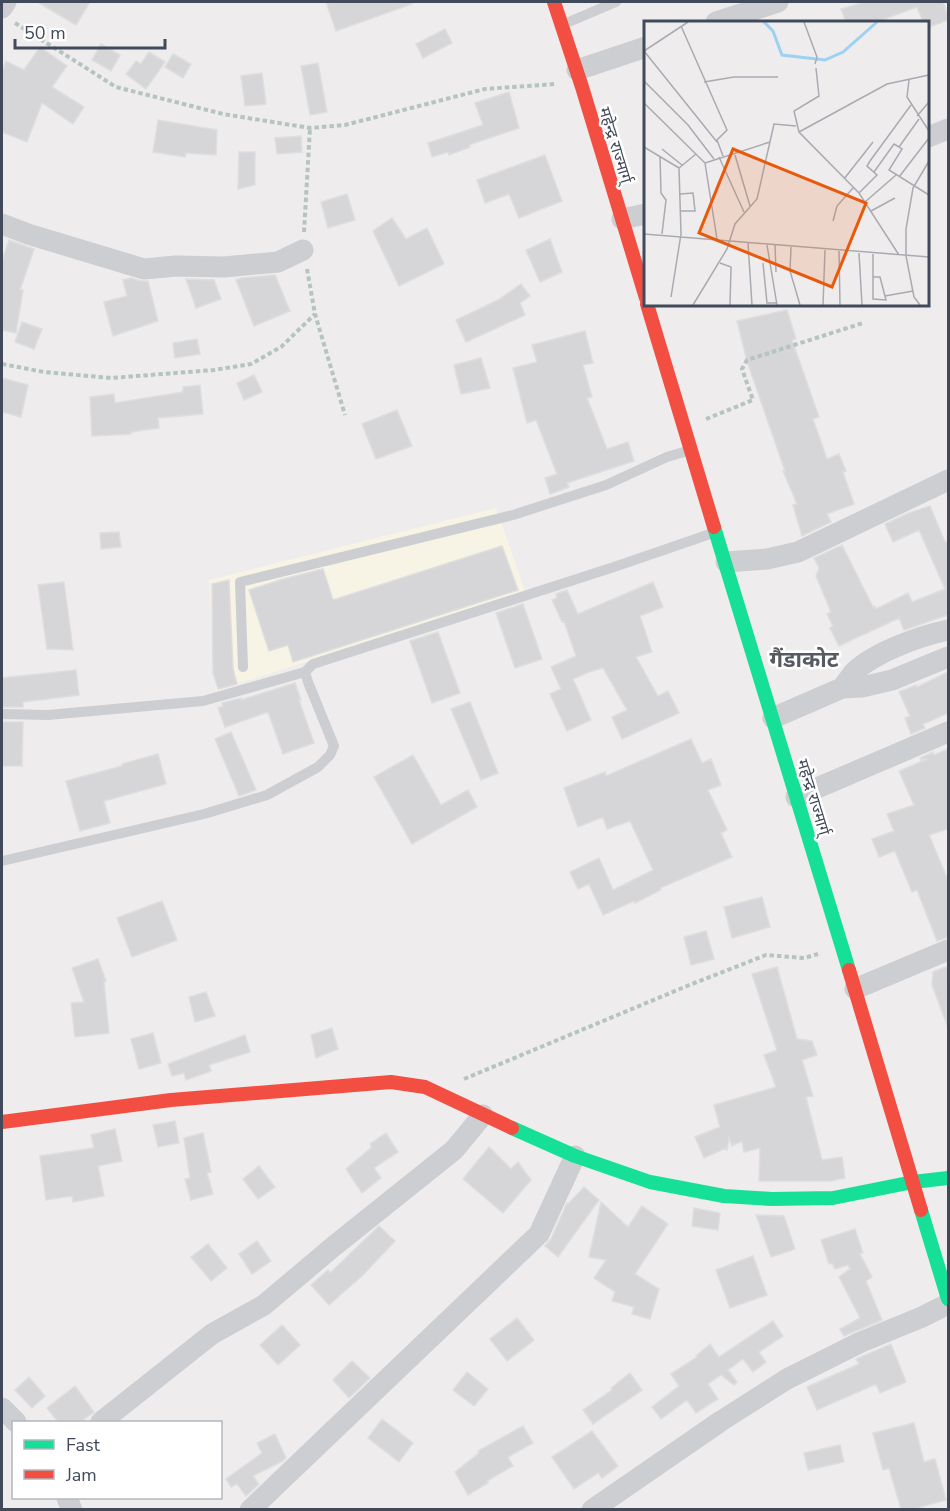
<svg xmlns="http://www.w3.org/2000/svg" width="950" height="1511" viewBox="0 0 950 1511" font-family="'Nunito Sans','Noto Sans Devanagari',sans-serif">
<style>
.commercial{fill:#f7f4e5}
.building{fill:#d6d5d8;stroke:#dededf;stroke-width:1.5}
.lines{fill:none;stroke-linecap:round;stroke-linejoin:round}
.path{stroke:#b5c4c2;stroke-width:4;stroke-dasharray:4.5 3;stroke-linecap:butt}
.lane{stroke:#ccced2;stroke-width:10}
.street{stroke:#ccced2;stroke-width:21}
.fast{stroke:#16e098;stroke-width:14}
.jam{stroke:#f24e42;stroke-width:14}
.labels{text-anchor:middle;stroke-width:5;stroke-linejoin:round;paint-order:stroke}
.street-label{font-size:16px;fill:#414a5b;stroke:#fff}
.district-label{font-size:22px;font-weight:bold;fill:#575a61;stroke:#fff}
.inset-river{fill:none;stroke:#9cd1f3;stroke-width:3}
.inset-road{fill:none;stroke:#a9abb2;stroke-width:1.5}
.view{fill:#e8590c;fill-opacity:0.15;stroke:#e8590c;stroke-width:3}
.inset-edge{fill:none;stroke:#414a5b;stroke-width:3}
</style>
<rect width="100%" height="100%" fill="#eeecec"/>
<path class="commercial" d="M496,508L525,591L216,691L209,580Z"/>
<path class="building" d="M37,2H90L76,25Z
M326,2H412V4L336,31Z
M865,2H943L948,16V20L927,28V22H923L917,7L876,22H846L841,9Z
M445,29L452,43L423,58L416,44Z
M101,44L120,55L111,71L92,60Z
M40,47L67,66L52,87L84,107L73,124L42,103L27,142L2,132V72L6,61L24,70Z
M149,52L165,62L146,89L126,74L136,61L141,64Z
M173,54L191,64L183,78L165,67Z
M318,63L327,112L310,115L301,66Z
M262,73L266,104L245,106L241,76Z
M509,92L519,128L469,145L470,147L449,155L448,152L432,157L428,143L483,125L475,103Z
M158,120L217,130L216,155L186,153L185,157L153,152Z
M301,136L302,152L277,154L275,138Z
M239,152H255V185L238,189Z
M545,155L562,201L519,218L509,194L485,203L477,180Z
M347,194L355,220L328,228L321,202Z
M392,218L406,239L427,228L444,264L399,286L373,231Z
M550,239L562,272L540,282L526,250Z
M9,240L34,249L20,290H23L16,333L2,330V261Z
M275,275L290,311L254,326L236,280L242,278Z
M131,278L141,281H148L158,321L113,336L104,302L127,296L123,280Z
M186,279L214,280L221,299L196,308Z
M521,284L530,296L520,303L525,315L466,342L456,320L498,300Z
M787,310L796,339L792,340L819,417L813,419L827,459L839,454L846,471L843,472L854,504L827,514L831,522L802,536L793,505L797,504L783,471H785L747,361L737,321Z
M22,322L42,329L34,349L15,342Z
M585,331L593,363L583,365L592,397L587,398L607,449L628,442L634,461L567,483L569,487L550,494L545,478L557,474L536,420L527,423L513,368L537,362L532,345Z
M197,339L200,354L175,358L173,343Z
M481,358L490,388L461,394L454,365Z
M254,375L262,392L244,400L237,383Z
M2,378L28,385L21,417L2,412Z
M200,385L203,414L158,418L159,428L131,432V434L92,436L90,397L114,394L115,403L183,392V387Z
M397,410L412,446L376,459L362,424Z
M930,506L945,542L948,541V615L904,630L899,618L839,646L830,628L833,626L827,614L831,612L816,576L819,568L814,558L842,545L873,607L875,606L876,609L908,593L912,602L945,589L919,530L893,542L885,524L909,513Z
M119,532L121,547L101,549L100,533Z
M502,546L518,590L293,662L288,645L269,651L249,590L283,579L323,569L333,600Z
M229,580L233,669L237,684L218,689L213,673L212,584Z
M64,582L73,650L47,649L38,585Z
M653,582L663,607L640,616L652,652L636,657L658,696L668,691L679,713L622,739L612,717L627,710L603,668L589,672L573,679L591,720L567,731L550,694L561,689L551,667L576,656L564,621L562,622L552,600L557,598L556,594L567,590L578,614Z
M523,604L542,659L515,668L496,613Z
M438,632L460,693L432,703L410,641Z
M76,670L79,695L23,702V707H2V678Z
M948,672V713L923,724L925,728L911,734L905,718L910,716L899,692L916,685L917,687Z
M295,683L301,700H299L314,743L283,754L268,712L225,727L218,708L223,706L222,703L241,698V700Z
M470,702L498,773L481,780L451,709Z
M2,722H23L22,766H2Z
M231,732L256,790L239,796L215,739Z
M691,739L702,763L711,759L721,785L708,790L727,830L721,833L732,857L660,888L661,890L635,903L634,901L603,915L589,884L578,889L570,872L599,858L613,890L653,870L630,821L607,829L603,817L578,827L564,788L605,772L606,776Z
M948,749V829L929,835L948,880V937L937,941L917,890L912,892L895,851L879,857L872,839L894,831L887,814L914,805L899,771L927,759L921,760L920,758L933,752L934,755Z
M158,754L166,784L104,801L110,823L80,831L66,781L122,766V764Z
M413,755L441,805L468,790L477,807L412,844L374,777Z
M762,897L770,927L732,938L724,907Z
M162,901L177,940L132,957L117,918Z
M706,931L714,959L691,965L684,937Z
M98,959L106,981L104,982L109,1033L75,1037L71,1003L84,1002L72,968Z
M947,964H948L947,1025L932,985L933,972L948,966Z
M777,967L797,1039L812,1041L817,1055L802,1060L813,1096L806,1097L822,1160L842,1157L845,1178L831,1181H759L760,1148L744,1152L742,1141L732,1146L729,1138L727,1151L726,1148L704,1158L695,1137L720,1127L714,1105L776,1087L764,1055L777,1050L752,974Z
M206,992L215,1016L195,1022L189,997Z
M332,1028L338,1049L316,1058L311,1035Z
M153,1033L161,1063L139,1069L131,1039Z
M245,1035L250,1052L209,1065L211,1071L186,1080L184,1073L172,1076L168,1064Z
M175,1121L179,1143L158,1147L153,1125Z
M115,1129L122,1161L98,1166L104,1196L73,1202L72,1196L46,1200L40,1156L94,1148L91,1135Z
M203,1133L211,1172L207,1173L213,1194L191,1200L185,1179L190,1178L184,1138Z
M386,1133L398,1152L374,1168L381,1178L362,1193L346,1169L372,1147L370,1144Z
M489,1147L511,1169L518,1162L531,1180L503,1213L463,1179Z
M259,1166L275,1187L258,1199L243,1179Z
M584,1187L599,1200L558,1257L545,1246L551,1239L567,1203L568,1204Z
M601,1202L628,1227L642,1206L668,1224L635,1274L659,1289L650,1319L632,1314L634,1307L612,1301L615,1292L594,1278L606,1260L589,1257Z
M694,1208L720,1213L718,1230L692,1226Z
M756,1215L784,1216L795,1249L771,1257Z
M379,1226L395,1241L362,1276L329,1305L311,1285L328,1270L330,1273Z
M855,1229L863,1253L860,1254L872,1277L866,1281L882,1320L844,1336L840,1329L860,1318L839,1277L850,1269L848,1265L835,1269L832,1263L829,1264L821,1240Z
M257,1241L271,1261L252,1274L239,1254Z
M208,1244L227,1268L211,1281L191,1257Z
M753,1256L767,1295L730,1308L716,1270Z
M517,1318L534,1340L507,1361L490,1339Z
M773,1321L783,1336L759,1352L766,1362L753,1372L743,1359L728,1370L737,1382L734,1385L721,1375L708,1384L718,1399L696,1413L687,1400L661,1419L652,1407L679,1386L671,1374L697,1357L696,1356L710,1344L719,1357Z
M282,1325L300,1345L278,1365L260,1345Z
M891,1344L906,1382L880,1393L876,1384L817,1410L807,1387L859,1364L856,1359Z
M352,1361L370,1378L349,1398L333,1380Z
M467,1372L488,1389L474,1406L453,1390Z
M630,1373L642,1390L593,1424L583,1410L612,1390L611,1388Z
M29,1377L45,1396L32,1408L15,1390Z
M75,1386L94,1412L80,1422H58L47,1408Z
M382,1419L413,1443L399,1462L368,1438Z
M914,1423L924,1462L935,1459L946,1500L914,1509H901L889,1468L883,1470L873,1433Z
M523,1426L533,1443L508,1457L513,1466L487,1481L488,1483L468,1495L455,1472L479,1453L478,1451Z
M592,1431L618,1466L602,1478L598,1473L574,1489L552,1457Z
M275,1434L286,1458L283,1461L253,1476L259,1484L246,1496L237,1484L231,1487L226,1479L262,1453L257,1443Z
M840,1445L844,1462L808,1470L804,1453Z"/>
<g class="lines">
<path class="path" d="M15,23L116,87L223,114L310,128L345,125L485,89L555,84
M304,232L310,128
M307,269L315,314L345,415
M2,364L44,372L111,378L214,370L251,364L281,347L315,314
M706,419L753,400L742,369L747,360L863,323
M464,1079L687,986L766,955L804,958L818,954"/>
<path class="lane" d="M564,24L616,2
M243,667L240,582L513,515L606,485L667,457L687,451
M2,714L48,715L203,701L305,672
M2,861L204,814L267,795L318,767L330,755L334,746L308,682L305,672L313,664L617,566L713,533"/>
<path class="street" d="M2,8L6,2
M716,22L778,2
M577,70L646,47
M928,137L948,129
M622,219L646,214
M2,224L28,234L144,269L176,266L224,267L278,262L303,250
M726,562L767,559L798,552L948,480
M842,688C846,683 850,677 854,672C875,652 920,636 948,630
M773,718L842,688L862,687L892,680L948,657
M796,797L948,732
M855,989L948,950
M2,1408L16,1422
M101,1422L212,1334L264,1305L334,1246L454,1150L483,1115
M67,1498L72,1510
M250,1510L539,1234L575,1156
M592,1510L721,1421L787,1379L861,1342L922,1317L948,1304"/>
<path class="fast" d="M714,527L849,970
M512,1128L575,1156L650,1182L724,1196L772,1199L833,1198L913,1182L948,1178
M921,1210L948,1299"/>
<path class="jam" d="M554,2L582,87L646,298
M647,304L714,527
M849,970L921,1210
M2,1122L171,1100L391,1082L425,1087L512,1128"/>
</g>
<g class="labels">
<g class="street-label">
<text transform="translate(616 145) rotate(73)" y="6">महेन्द्र राज्मार्ग्</text>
<text transform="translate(814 797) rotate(73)" y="6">महेन्द्र राज्मार्ग्</text>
</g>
<g class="district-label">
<text x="804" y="667">गैंडाकोट</text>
</g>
</g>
<g transform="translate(644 21)">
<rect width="285" height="285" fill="#eeecec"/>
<path class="inset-river" d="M120,1L129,10L138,34L181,39L199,31L233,1"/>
<path class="inset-road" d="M160,1L173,36L171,43M37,5L83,109L73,119L79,135M0,30L73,121M0,30L44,1M172,47L175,75L150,90L155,111L215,172L255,234M265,59L263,76L285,110M0,60L44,104L70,138M60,61L90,56H134M0,82L61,142M273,95L285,81M155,111L243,63L285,54M0,126L35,147M255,126L258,128L245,149L285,174M18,128L38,144M91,134L106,185M16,135L17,172L22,179L18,213M75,136L100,191M230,151L250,123L255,126L275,98M255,156L285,117M200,158L229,121M215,172L233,154L223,145L226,140L267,84M36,173L49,172L51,190H37M221,181L252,154M227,190L251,177M189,200L193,185L209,167M0,213L285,236M73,218L61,142L126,121M104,222L108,284M123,224L133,284M131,224L132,251M147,226L146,250L156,284M195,230L196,284M215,232L218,284M229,233V278L242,279L236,256H229M76,242L87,246L86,284M119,242L123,282H132M241,275L269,270M27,276L37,213L35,147L52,133M49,284L83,228L91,203L113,178L130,103L152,105M179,284L181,229M276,284L270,276L262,235V208L269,167L285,140"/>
<path class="view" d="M89,128L222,182L188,266L55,212Z"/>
<rect width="285" height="285" class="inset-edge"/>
</g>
<rect width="950" height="1511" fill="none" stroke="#414a5b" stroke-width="6"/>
<rect x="12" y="1421" width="210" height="78" fill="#ffffff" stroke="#b3b7bd" stroke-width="1.5"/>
<rect x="24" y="1440" width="30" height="9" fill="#16e098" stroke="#b3b7bd" stroke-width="1.5"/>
<text x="66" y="1451" font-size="18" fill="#414a5b">Fast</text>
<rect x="24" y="1470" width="30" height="9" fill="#f24e42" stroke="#b3b7bd" stroke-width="1.5"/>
<text x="66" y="1481" font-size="18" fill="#414a5b">Jam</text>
<path d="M15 39v9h150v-9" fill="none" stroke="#414a5b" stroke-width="3"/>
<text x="24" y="39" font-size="18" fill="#414a5b" stroke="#ffffff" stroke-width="4.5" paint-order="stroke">50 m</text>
</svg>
